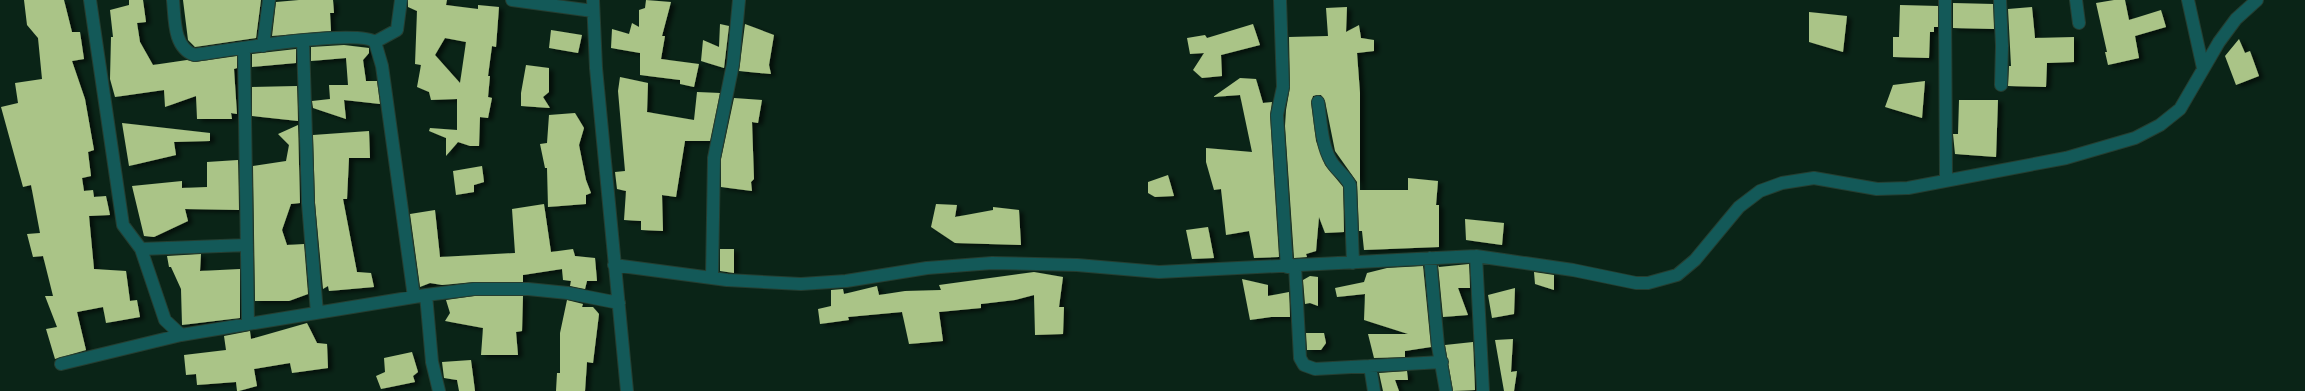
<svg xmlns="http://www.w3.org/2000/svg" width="2305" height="391" viewBox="0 0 2305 391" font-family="'Noto Sans',sans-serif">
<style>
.building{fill:#aac487;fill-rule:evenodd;filter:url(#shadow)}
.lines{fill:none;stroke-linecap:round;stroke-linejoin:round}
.street-casing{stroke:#253e31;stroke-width:14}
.street{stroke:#135958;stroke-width:12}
</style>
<defs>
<filter id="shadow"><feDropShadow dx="4.5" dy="2.5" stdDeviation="2" flood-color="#0009"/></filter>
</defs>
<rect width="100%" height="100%" fill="#0a2417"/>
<path class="building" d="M24,0H64L72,32H80L84,59L72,61L85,99L94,150L88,152L91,176L82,178L84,191L93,190L94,197L106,196L110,215L89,216L94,269L126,271L130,301L137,300L140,317L106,323L103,307L77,312L86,350L55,359L46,329L57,327L45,296H53L43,256L33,257L27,234L40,233L31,185L23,187L1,107L18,103L15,83L42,79L38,38L27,25Z
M129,0H143L146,22L137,23L140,42L153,65L187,60L195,62L237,56V68L234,69L237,114L231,113L232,119H197L196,96L165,107L164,90L115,97L110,79L111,37H113L110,10L129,5Z
M183,0H261L256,38L195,47L188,40Z
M299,0H333L334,13H330L331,31L272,36L276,2Z
M408,0H447L446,5L478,9V5L499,7L496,47L492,46L488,76H490L488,97L492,98L488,118L480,117L479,146H470L458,142L446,156V138L429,131L430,128L457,130V99L431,100L429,92L417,87L421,65L415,64L417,11L408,7ZM445,38L466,42L460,83L435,55Z
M646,0L671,2L662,36H665L661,59L699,64L694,87L680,84V80L640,75V53L611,48L612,29L629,34L632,23L639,27V10L645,8Z
M2114,0H2125L2129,20L2161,10L2166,27L2135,36L2139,58L2108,65L2105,52H2107L2096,3Z
M1953,3L1993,4L1994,29L1953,28Z
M1900,5L1938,6V27H1934V32H1930L1929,58L1893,57V37H1899Z
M1347,7L1346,32L1359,25L1361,38L1374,40V51L1357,53L1360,93V190H1408V178L1438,181L1436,205H1439V247L1364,250L1362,231H1359L1357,182L1335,151L1325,101L1321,95H1317L1313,96L1311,103L1316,141L1325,165L1343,187L1344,232L1325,233L1319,217L1316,251L1306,254L1307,257L1294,258L1285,126L1286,110L1290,87L1289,37L1328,36L1326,8Z
M2032,7L2035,38L2074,37V62L2047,63L2046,87L2008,86L2009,66H2011L2008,9Z
M1809,12L1847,16L1843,52L1809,42Z
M720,24L729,26L724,68L701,61L703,40L719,47Z
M745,24L774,35L769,65L771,74L739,71Z
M1253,24L1260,45L1221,55L1222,76L1202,78L1193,70L1204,53L1190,54L1187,38L1205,35L1207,38Z
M551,30L582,35L578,53L549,48Z
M2239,39L2245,53L2250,51L2259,76L2236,85L2225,56Z
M344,45L369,48V53L363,60L366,81H377L380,104L344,100L346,119L313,108L312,101L330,99L329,85H348L346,58L311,61V47Z
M296,49V63L252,67V54Z
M526,65L549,68V92L543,97L550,108L521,106V93Z
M620,77L648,83L647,112L694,120L697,92L720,93L710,141H685L676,197L662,195L663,231L641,230V221L624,220L626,191L617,189L615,172L625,171L618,91Z
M1240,78L1256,79L1263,103L1272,102L1270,115L1279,257L1254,258L1249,231L1226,235L1221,189L1214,190L1206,162V148L1252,152L1240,95L1213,97Z
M1925,81L1922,118L1885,107L1893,85Z
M297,86L298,121L252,116V87Z
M734,98L762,100L758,123L752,122L754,179L751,182L752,191L721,187V159Z
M1959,100H1998L1996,157L1955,154L1953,134H1958Z
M575,113L584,128L579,145L586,180L591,193L586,195V204L548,207L547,168H545L540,144L547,143L549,115Z
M122,123L210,133V141L174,142L176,155L129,166Z
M298,125L300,203L291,204L282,230L287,245L304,244L308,294L289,301H255L253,166L286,161L289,145L278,134Z
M369,131L370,158H349L347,199H343L357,272L371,273L374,287L329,291L328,286L323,289L315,203L313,135Z
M238,160L239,210L185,209L188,221L154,237L144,236L132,186L182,181V188L207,187V162Z
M482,166L484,182L474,185V192L456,195L453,171Z
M1168,175L1174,196L1155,197L1148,193V182Z
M544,204L551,252L573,249L575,256L595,258L597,281H587L585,289L570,286L571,281L563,280L562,269L523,275V282H474L442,285L430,283L420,287L410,214L435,210L440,257L515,253L512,209Z
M936,204L957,205L955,217L993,210V207L1019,210L1021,245L955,243L931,227Z
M1465,219L1504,223L1502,245L1466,240Z
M1208,227L1214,258L1192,259L1186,230Z
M720,249H734V273L720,271Z
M201,254L200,271L240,269V318L182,325L181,289L171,267H169L167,256Z
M1469,264L1470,288H1458L1468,315L1443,317L1438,265L1439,267Z
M1423,266L1431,347L1405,351V357L1374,358L1368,334H1408L1364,320L1365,294L1337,297L1335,288L1364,282L1367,273L1387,268Z
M1034,272L1063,277L1059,307H1064L1063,334L1035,335L1034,295L1015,300L981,304V308L939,312L943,341L909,344L902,312L848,317L849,320L820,324L818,309L831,306V290L843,289L844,294L877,286L879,295L905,291L941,290L939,285Z
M1534,272L1554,275V290L1535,284Z
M1310,276L1318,277V306L1310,303L1305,304L1303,280Z
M1242,279L1268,285V296L1289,292L1290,317H1271L1250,320Z
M1515,288L1514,314L1492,318L1488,295Z
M474,296H523L522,331L516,332L518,355H481L483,328L445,321L450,313L446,300Z
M567,300L583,304L582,307H593L599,314L593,363L587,362L585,391H556L557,373H560V333Z
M307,323L317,343L327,344L328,368L292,373L290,363L254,369L257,386L239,391H237L236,382L197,385L196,374L186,375L184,355L226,350L224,336L250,331L251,339Z
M1306,333H1324L1326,343L1321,350H1307Z
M1513,339L1511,372L1517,371L1514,391H1504L1495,340Z
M1473,342L1475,390L1453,391L1445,345Z
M412,352L418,372L413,376L415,382L381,389L376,376L385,372L384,358Z
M471,360L475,391H459L457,380L444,378L442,362Z
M1407,371L1408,380H1395L1399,391H1383L1379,373Z"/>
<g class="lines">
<defs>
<path id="street" d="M90,0L123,225L141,249L165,320L181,335L426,295L474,289H528L568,293L619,303
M173,0C175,19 173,47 194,55C223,51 358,28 375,42L382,66L414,297
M512,0L593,11
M593,0L596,68L627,391
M1280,0L1283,87L1277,115L1287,267
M1945,0L1946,179
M2000,0L2002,46L2001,85
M2076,0L2079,23
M2188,0L2203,68
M303,41L308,203L317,313
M375,42L397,30L401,0
M263,46L269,0
M244,48L248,324
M1318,102C1321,120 1321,144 1331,161C1336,170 1345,175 1350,185L1353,263
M141,249L247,245
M1476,256L1483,391
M1430,258L1438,346L1446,391
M614,265L727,280L801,284L846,281L927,268L992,263L1077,265L1159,272L1476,256L1573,270L1636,283H1648L1677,275L1695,260L1739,207L1760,191L1782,183L1814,178L1877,189L1908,188L2066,158L2135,138L2160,125L2180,109L2219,42L2236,19L2257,0
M1295,266L1300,358L1304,365L1315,369L1442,362
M712,278L714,158L733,64L739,0
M426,295L432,362L439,391
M61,364L181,335
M1370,366L1374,391"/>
</defs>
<use href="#street" class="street-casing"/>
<use href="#street" class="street"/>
</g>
</svg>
